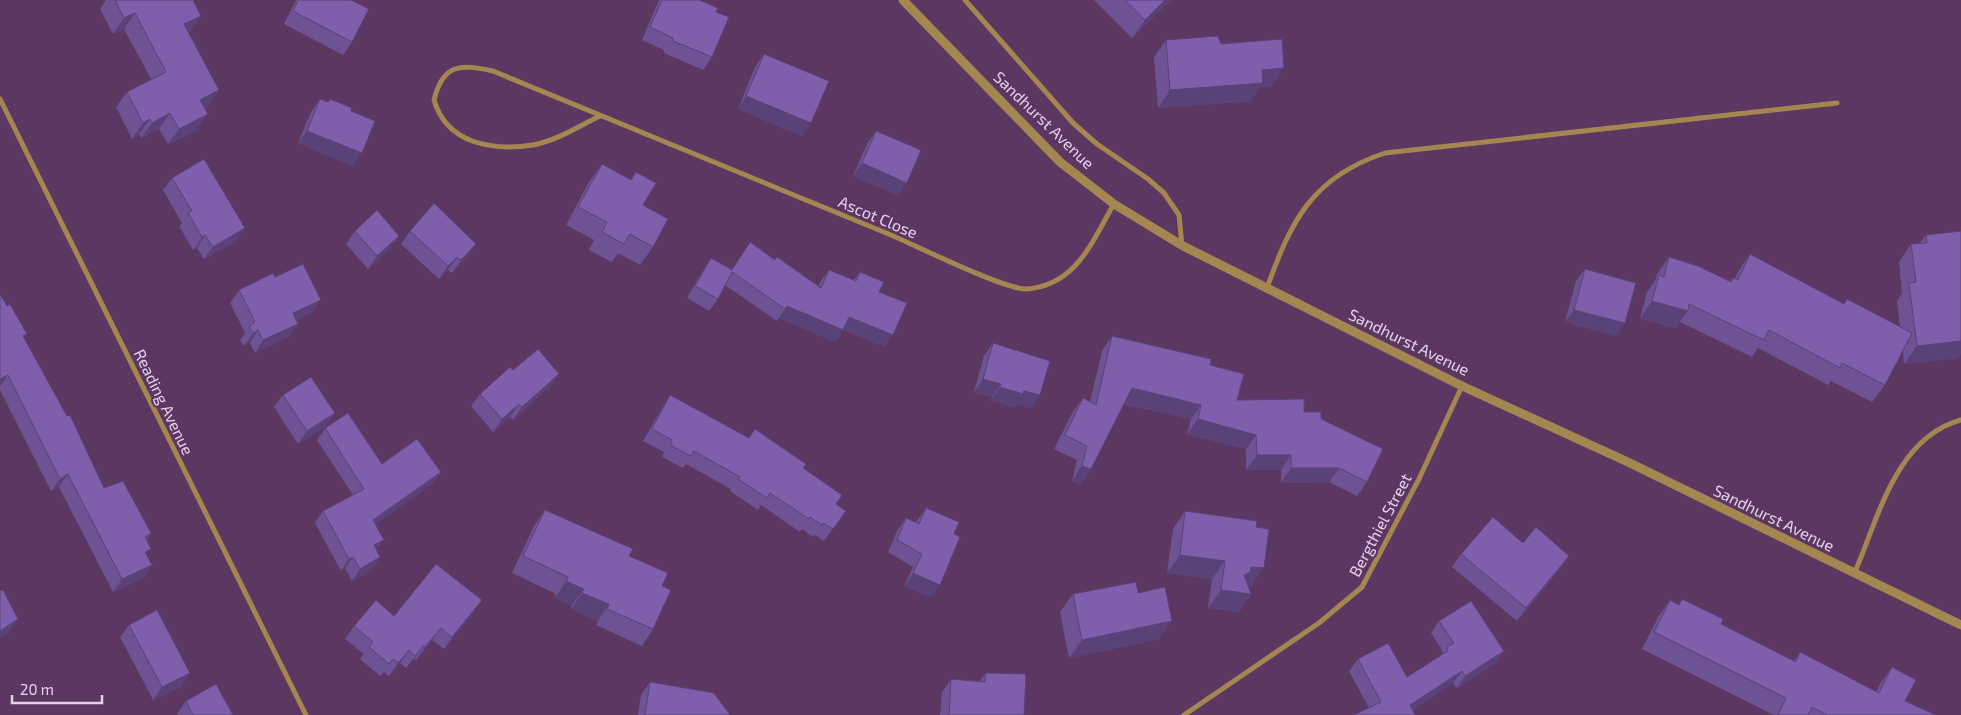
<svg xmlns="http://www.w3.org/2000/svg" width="1961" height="715" viewBox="0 0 1961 715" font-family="'Exo 2',sans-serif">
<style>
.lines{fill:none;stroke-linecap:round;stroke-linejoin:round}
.minor{stroke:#a38650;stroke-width:5}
.tertiary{stroke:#a38650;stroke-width:9}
.wall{fill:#6d5294}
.shaded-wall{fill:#594278}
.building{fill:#7f5fac;stroke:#594278}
.labels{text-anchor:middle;stroke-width:4.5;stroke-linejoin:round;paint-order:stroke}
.street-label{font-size:16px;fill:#e6d0ea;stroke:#5c3762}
</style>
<rect width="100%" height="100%" fill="#5c3762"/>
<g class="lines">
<path class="minor" d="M965,0L1073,123L1097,144L1148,179L1164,193L1179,215L1182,246
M0,99L306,715
M600,116C579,126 556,141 533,145C492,151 447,144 434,100C443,63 461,64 493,71C625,126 759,180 891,235C917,246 1005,290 1027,289C1077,285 1092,241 1114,204
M1267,288C1291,221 1312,177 1385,153L1837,103
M1854,574C1878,520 1895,438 1961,420
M1184,715L1319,623L1362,587L1419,479L1462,386"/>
<path class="tertiary" d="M903,0L1060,162L1114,204L1183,246L1462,386L1630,463L1961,625"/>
</g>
<path class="wall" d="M106,0H193L201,16L190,31L188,32L219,90L208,106L204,108L197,130L168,144L159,129L141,138L139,134L132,139L116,107L127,92L151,79L124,29L113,34L100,9Z
M296,0H351L352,42L343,55L284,24Z
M659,0H662L716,12L712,57L703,70L664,53V50L642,40Z
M1094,0H1171L1132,38Z
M1166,40L1221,44L1272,86L1260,87L1250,101L1158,108L1154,57Z
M764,54L811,123L802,136L738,109L755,67Z
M320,99L328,102L330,99L351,111L353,166L298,143L311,112Z
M876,131L898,195L853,176L867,144Z
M602,164L630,180L636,172L653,247L640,265L618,253L612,262L589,250L594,240L566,225L589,182Z
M172,178L236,241L204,259L197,248L193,250L179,226L182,223L163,190Z
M355,231L399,236L390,248L368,269L346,244Z
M410,231L468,256L452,273L448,270L439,279L401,244Z
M1961,231V353L1958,358L1904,364L1903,350L1885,385L1872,402L1831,381L1828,385L1758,348L1752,357L1680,322L1675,328L1640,318L1647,292L1655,281L1657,274L1669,257L1731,281L1733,278H1735L1738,272L1750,254L1843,304L1847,299L1900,327L1897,301L1902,293L1899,262L1911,244H1919L1926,235Z
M711,258L732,269L775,260L819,286L820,282L829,270L854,280L860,272L879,292L885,347L843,330L835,342L779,318L777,321L725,285L718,299L709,311L687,298L703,270Z
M1585,269L1616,336L1565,322L1576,281Z
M275,277L312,312L296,320L298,324L289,336L255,353L250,343L244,346L240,340L245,333L230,303L239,290Z
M0,294L104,488L151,533L147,539L151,549L146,555L152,565L143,578L113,592L59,487L51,491L0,390Z
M1112,336L1210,365L1237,400L1304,412L1321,419L1367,482L1357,496L1329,482L1281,483V470H1246V449L1187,434L1191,419L1124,404L1091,469L1080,484L1072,481L1077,460L1054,449L1072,413L1083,398L1090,402L1102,351Z
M993,343L1032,408L1016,404L1014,407L991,400L992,397L974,392L984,356Z
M513,370L550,386L513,420L510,417L493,432L471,406L480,394Z
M283,395L326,426L298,444L274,407Z
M670,395L803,468L836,504L846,511L824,541L815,535L813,537L802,529L800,532L761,505L758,510L730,491L731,489L686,464L683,468L662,457L664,452L643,441L662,408Z
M325,428L382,464L441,472L432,484L375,524L376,551L380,557L372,569L352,581L345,568L341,571L315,523L323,511L353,495L317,440Z
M926,508L954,534L931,597L904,586L913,567L888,552L897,531L906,518L916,522Z
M545,510L629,556L662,586L653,629L642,646L596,625L598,621L571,609L572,605L555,598L556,594L512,573L534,526Z
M1185,511L1251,586H1248L1251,594L1239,612L1208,608L1212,579L1167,573L1173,529Z
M1461,554L1569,556L1560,569L1517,621L1452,567Z
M1138,593L1159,639L1069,658L1060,612L1073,594Z
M1682,599L1721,624L1794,661L1800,652L1876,692L1880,684L1892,667L1905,701L1936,715H1774L1642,649L1658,617L1670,600L1678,605Z
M473,613L444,649L432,640L416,660L414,659L406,668L400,663L389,676L384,672L380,676L360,659L364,654L345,639L354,626L394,616Z
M1439,621L1504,651L1496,663L1457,688L1453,683L1413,710L1369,708L1349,671L1358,659L1407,677L1441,655L1443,652L1431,633Z
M129,625L181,686L153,700L120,637Z
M986,673L1024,715H940L942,692L951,679L980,681Z
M650,682L730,715H638L641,695Z
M186,701L233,715H178L177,714Z"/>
<path class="shaded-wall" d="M1165,0H1171L1132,38L1145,20Z
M135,13L124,29L113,34L124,18Z
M201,16L190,31L173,40L184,24Z
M1284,68L1272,86L1260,87L1250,101L1158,108L1170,90L1262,70Z
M219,90L208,106L189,115L200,100Z
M746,96L811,123L802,136L738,109Z
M170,113L159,129L141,138L152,123Z
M208,114L197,130L168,144L179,129Z
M150,119L139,134L132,139L143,123Z
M307,131L362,153L353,166L298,143Z
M862,163L907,183L898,195L853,176Z
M245,228L236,241L204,259L213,247Z
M205,235L197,248L193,250L202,237Z
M399,236L390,248L368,269L377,256Z
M476,244L468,256L452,273L461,260Z
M457,257L448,270L439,279L448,266Z
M321,300L312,312L284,326L293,313Z
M1652,301L1688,311L1675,328L1640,318Z
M787,306L843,330L835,342L779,318Z
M1574,310L1625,323L1616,336L1565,322Z
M849,317L893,335L885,347L841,329Z
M298,324L289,336L255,353L263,340Z
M258,330L250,343L244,346L253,333Z
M1961,341V353L1958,358L1904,364L1917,346Z
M559,374L550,386L513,420L522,407Z
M8,375L0,386V379Z
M983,379L1001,384L992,397L974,392Z
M1000,387L1024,391L1040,395L1032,408L1016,404L1014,407L991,400Z
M1132,388L1201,405L1191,419L1121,403Z
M519,404L510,417L493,432L502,419Z
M335,413L326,426L298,444L307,431Z
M1198,419L1256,435L1246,449L1187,434Z
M1257,455H1291L1281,470H1246Z
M1082,466L1091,469L1080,484L1072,481Z
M1291,468H1339L1329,482L1281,483Z
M441,472L432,484L365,531L373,520Z
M68,474L59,487L51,491L60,479Z
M384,540L376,551L374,545Z
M151,549L142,561L145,552Z
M1180,555L1225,561L1212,579L1167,573Z
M1569,556L1560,569L1517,621L1526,608Z
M353,557L345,568L341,571L349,559Z
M380,557L372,569L352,581L360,569Z
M152,565L143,578L113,592L122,579Z
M1251,567L1264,568L1251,586L1241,585L1251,594L1239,612L1208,608L1221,590L1244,575Z
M913,573L940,585L931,597L904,586Z
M566,581L584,589L572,605L555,598Z
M582,593L609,604L598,621L571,609Z
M482,600L473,613L444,649L452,637Z
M18,619L9,632L0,638V631Z
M1172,621L1159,639L1069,658L1082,640Z
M441,628L432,640L416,660L425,647Z
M423,646L414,659L406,668L415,656Z
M409,650L400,663L389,676L398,663Z
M1504,651L1496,663L1457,688L1465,676Z
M1462,671L1453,683L1405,715L1410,705Z
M190,673L181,686L153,700L162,687Z"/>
<path class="building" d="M115,0H193L201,16L184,24L219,90L200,100L208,114L179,129L170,113L152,123L150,119L143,123L127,92L166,72L135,13L124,18Z
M298,0H351L369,9L352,42L293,11Z
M662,0H699L718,8L716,12L729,17L712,57L673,41V38L650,27Z
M1125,0H1165L1145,20Z
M1218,36L1221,44L1282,39L1284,68L1262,70L1263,83L1170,90L1166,40Z
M764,54L829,81L811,123L746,96Z
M320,99L328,102L330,99L352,108L351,111L375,121L362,153L307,131Z
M876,131L921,150L907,183L862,163Z
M204,159L245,228L213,247L205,235L202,237L188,213L192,211L172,178Z
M602,164L631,180L636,172L656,183L643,205L668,219L653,247L630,234L624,244L602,232L607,222L578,207Z
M434,203L476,244L461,260L457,257L448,266L410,231Z
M377,210L399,236L377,256L355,231Z
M1961,231V341L1917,346L1909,283L1916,282L1911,244L1927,243L1926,235Z
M750,242L775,260L777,257L821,288L829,270L856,281L860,272L884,282L879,292L907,303L893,335L849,317L843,330L787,306L785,309L732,272L718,299L695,286L711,258L732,270Z
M1750,254L1844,304L1847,299L1912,333L1885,385L1842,363L1840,368L1769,330L1764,340L1689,304L1688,311L1652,301L1659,275L1664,277L1669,257L1698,266L1731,282L1733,278L1738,280Z
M303,264L321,300L293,313L298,324L263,340L258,330L253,333L249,327L255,322L239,290L273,273L275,277Z
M1585,269L1636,283L1625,323L1574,310Z
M0,294L7,306L10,304L27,334L23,336L67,416L70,415L104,488L123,481L151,533L145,537L151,549L145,552L152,565L122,579L68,474L60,479L8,375L0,379Z
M1112,336L1211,359L1210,365L1244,374L1237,400L1304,399V412H1321V419L1383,449L1367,482L1339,468H1291V455H1257L1256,435L1198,419L1201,405L1132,388L1091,469L1082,466L1087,446L1065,435L1083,398L1096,405Z
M993,343L1050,361L1040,395L1024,391L1023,394L1000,387L1001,384L983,379Z
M538,349L559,374L522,407L519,404L502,419L480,394L510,367L513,370Z
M311,377L335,413L307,431L283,395Z
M670,395L749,438L755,429L806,464L803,468L842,495L836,504L846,511L833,529L823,523L822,525L810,517L809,519L770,493L767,498L738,479L740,477L694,451L691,456L670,445L672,440L652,429Z
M348,413L382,464L417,439L441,472L373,520L384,540L374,545L380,557L360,569L353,557L349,559L323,511L364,489L325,428Z
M926,508L959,522L954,534L960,537L940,585L913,573L922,554L897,540L906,518L919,524Z
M545,510L633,549L629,556L668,573L662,586L671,590L653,629L607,609L609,604L582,593L584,589L566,581L568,577L523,556Z
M1185,511L1257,521L1256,527L1269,529L1264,568L1251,567L1250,572L1244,575L1251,594L1221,590L1225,561L1180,555Z
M1493,517L1523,543L1536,527L1569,556L1526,608L1461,554Z
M436,564L482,600L452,637L441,628L425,647L423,646L415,656L409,650L398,663L393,659L389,664L369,647L373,642L354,626L376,600L394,616Z
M1136,582L1138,593L1165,587L1172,621L1082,640L1073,594Z
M3,590L18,619L0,631V591Z
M1682,599L1723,619L1721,624L1796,662L1800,652L1879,693L1892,667L1916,680L1905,701L1936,715H1827L1812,707L1808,715H1778L1786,698L1654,632L1670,600L1679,605Z
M1471,601L1504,651L1465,676L1462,671L1410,705L1415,715H1354L1381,702L1358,659L1388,643L1407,677L1448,651L1447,647L1454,643L1439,621Z
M157,610L190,673L162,687L129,625Z
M986,673L1026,674L1024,715H949L951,679L985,682Z
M650,682L714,693L730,715H645Z
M216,684L233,715H193L186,701Z"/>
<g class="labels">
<g class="street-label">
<text transform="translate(1044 120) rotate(44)" y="6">Sandhurst Avenue</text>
<text transform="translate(878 217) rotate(23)" y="6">Ascot Close</text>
<text transform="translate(1409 342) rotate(26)" y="6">Sandhurst Avenue</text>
<text transform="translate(164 402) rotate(64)" y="6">Reading Avenue</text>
<text transform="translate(1774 518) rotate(26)" y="6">Sandhurst Avenue</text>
<text transform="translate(1380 525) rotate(-62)" y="6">Bergthiel Street</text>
</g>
</g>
<path d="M12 695v8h90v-8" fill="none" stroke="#e6d0ea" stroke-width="2.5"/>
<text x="20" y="695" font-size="15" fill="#e6d0ea" stroke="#5c3762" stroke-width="4" paint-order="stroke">20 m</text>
</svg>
